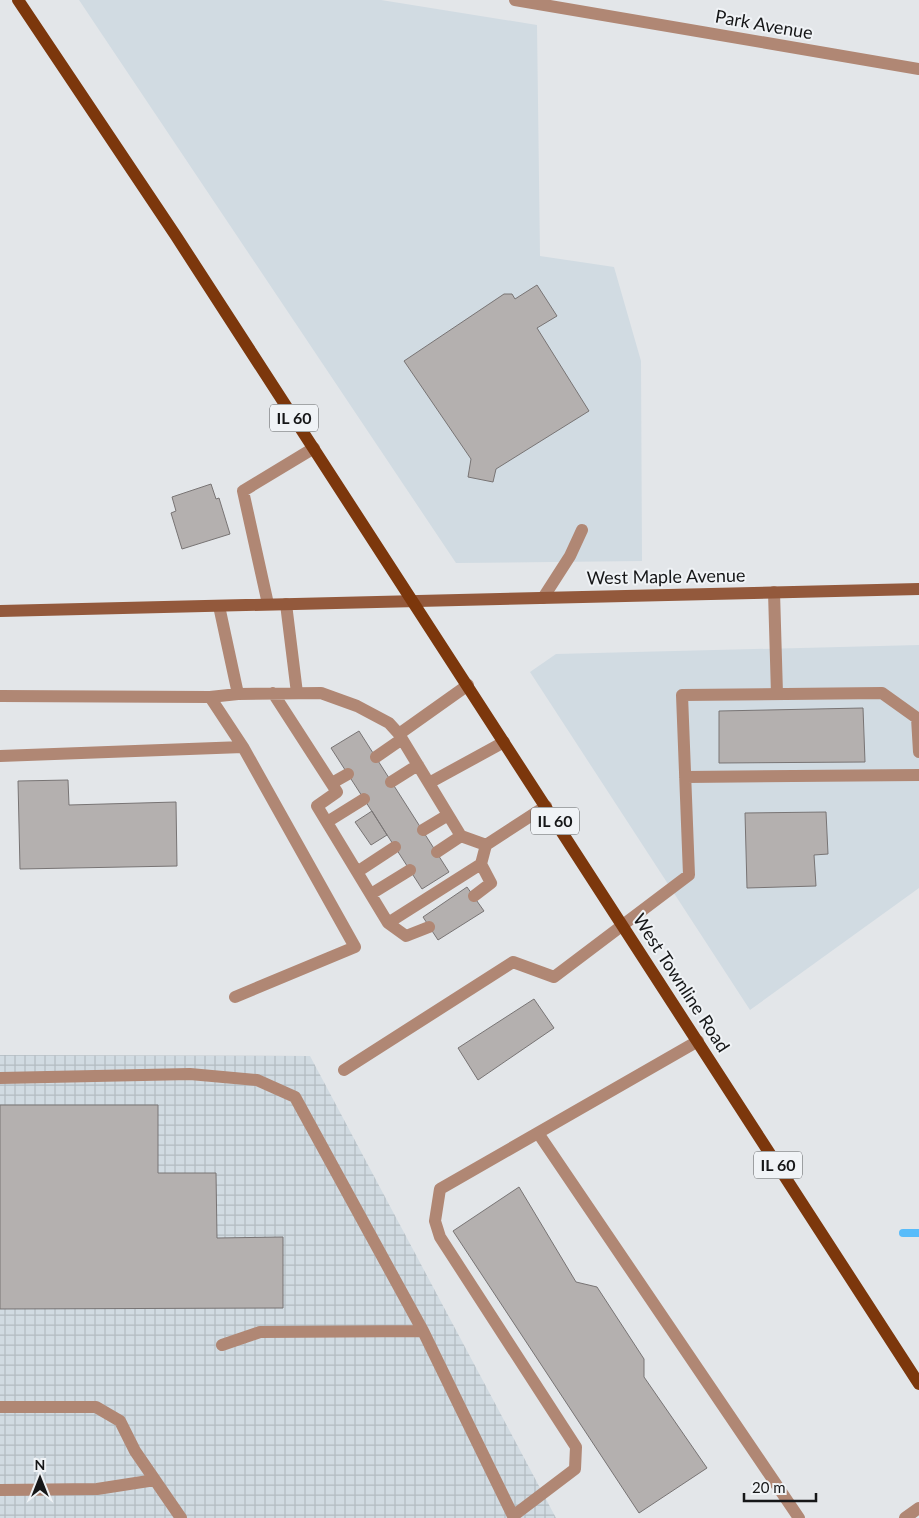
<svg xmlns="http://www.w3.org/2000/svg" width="919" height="1518" viewBox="0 0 919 1518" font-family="Lato,sans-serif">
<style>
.built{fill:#d1dbe2}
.industrial{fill:url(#industrial-grid)}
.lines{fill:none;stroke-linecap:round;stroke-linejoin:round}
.stream{stroke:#58bcfa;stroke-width:8}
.building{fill:#b4b0af;stroke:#787474}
.lane{stroke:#b08774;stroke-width:12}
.street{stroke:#b08774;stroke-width:12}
.secondary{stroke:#93593c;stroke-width:12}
.primary{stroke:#7c370c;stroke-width:12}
.labels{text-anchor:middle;stroke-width:4;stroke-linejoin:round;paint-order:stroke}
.shield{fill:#f0f3f6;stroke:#57595b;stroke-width:1}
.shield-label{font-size:16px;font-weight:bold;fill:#161718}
.street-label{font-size:18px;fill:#161718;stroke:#f0f3f6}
</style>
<defs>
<pattern id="industrial-grid" width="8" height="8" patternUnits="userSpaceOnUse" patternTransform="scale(1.25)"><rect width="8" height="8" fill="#d1dbe2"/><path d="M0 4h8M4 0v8" fill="none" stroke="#b3bbc1"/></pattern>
</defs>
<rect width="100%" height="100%" fill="#e3e6e9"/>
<path class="built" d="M79,0H381L537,25L540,256L614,267L641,361L642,561L456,563Z
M919,645V888L750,1010L530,672L556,654Z"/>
<path class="industrial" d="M0,1055L310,1056L556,1518H0Z"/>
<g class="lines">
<path class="stream" d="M903,1233H919"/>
</g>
<path class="building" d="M537,285L557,316L537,328L589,411L496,469L493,482L468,477L471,459L404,361L504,294H512L515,299Z
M211,484L216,499L219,498L230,534L182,549L171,513L176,511L172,497Z
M863,708L865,762L719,763V711Z
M359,731L449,872L422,889L331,748Z
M68,780L69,805L176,802L177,866L20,869L18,781Z
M372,811L387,835L371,845L355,822Z
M826,812L828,854L814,855L816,886L747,888L745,813Z
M467,887L484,911L438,940L423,917Z
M534,999L554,1028L478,1080L458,1048Z
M0,1105H158V1173H216L217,1238L283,1237V1308L0,1309Z
M519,1187L576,1282L597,1287L644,1359V1377L707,1468L639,1513L453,1231Z"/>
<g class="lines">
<path class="lane" d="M774,592L777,694
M543,598L570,556L582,530
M268,604L243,491L314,448
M286,604L297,693
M219,606L238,694
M273,693L337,792L317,806L388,923L481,864L486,845
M0,696L210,697
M399,734L468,685
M0,756L243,747
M376,757L402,739
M685,777L919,775
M391,782L418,765
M332,783L348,774
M429,783L504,742
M327,822L364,799
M423,830L448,815
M437,852L461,836
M357,872L395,847
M371,894L410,870
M474,896L491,883L481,864
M388,923L406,936L429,927
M235,997L355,947L243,747L210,697L238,694L321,693L357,706L389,723L399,734L461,836L486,845L546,806
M344,1070L513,962L554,977L689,875L682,695L882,693L917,718L919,752
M0,1078L190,1074L257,1080L295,1097L423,1331L514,1518
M538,1133L799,1518
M222,1345L260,1332L423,1331
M0,1407H96L120,1421L135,1451L181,1518
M0,1490L97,1489L155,1480
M513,1516L575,1469L576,1447L440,1237L435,1221L440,1189L698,1041"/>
<path class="street" d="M515,0L919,69
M905,1518L919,1508"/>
<path class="secondary" d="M0,611L919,589"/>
<path class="primary" d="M18,0L176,236L919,1384"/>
</g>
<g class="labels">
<g class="shield">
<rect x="270" y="404.5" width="48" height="27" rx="4"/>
<rect x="531" y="807.5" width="48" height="27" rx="4"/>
<rect x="754" y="1151.5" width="48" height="27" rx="4"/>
</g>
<g class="shield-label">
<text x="294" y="424">IL 60</text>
<text x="555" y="827">IL 60</text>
<text x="778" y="1171">IL 60</text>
</g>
<g class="street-label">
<text transform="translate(764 25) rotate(10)" y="6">Park Avenue</text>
<text transform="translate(666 577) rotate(-1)" y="6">West Maple Avenue</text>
<text transform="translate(681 983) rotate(57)" y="6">West Townline Road</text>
</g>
</g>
<g transform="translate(40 1478)" stroke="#f0f3f6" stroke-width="4" paint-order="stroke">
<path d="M0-4L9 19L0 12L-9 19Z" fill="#161718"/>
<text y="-8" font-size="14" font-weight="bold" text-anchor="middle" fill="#161718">N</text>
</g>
<path d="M744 1493v8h72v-8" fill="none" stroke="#161718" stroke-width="2.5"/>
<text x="752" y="1493" font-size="15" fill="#161718" stroke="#f0f3f6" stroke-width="4" paint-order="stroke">20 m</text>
</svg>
